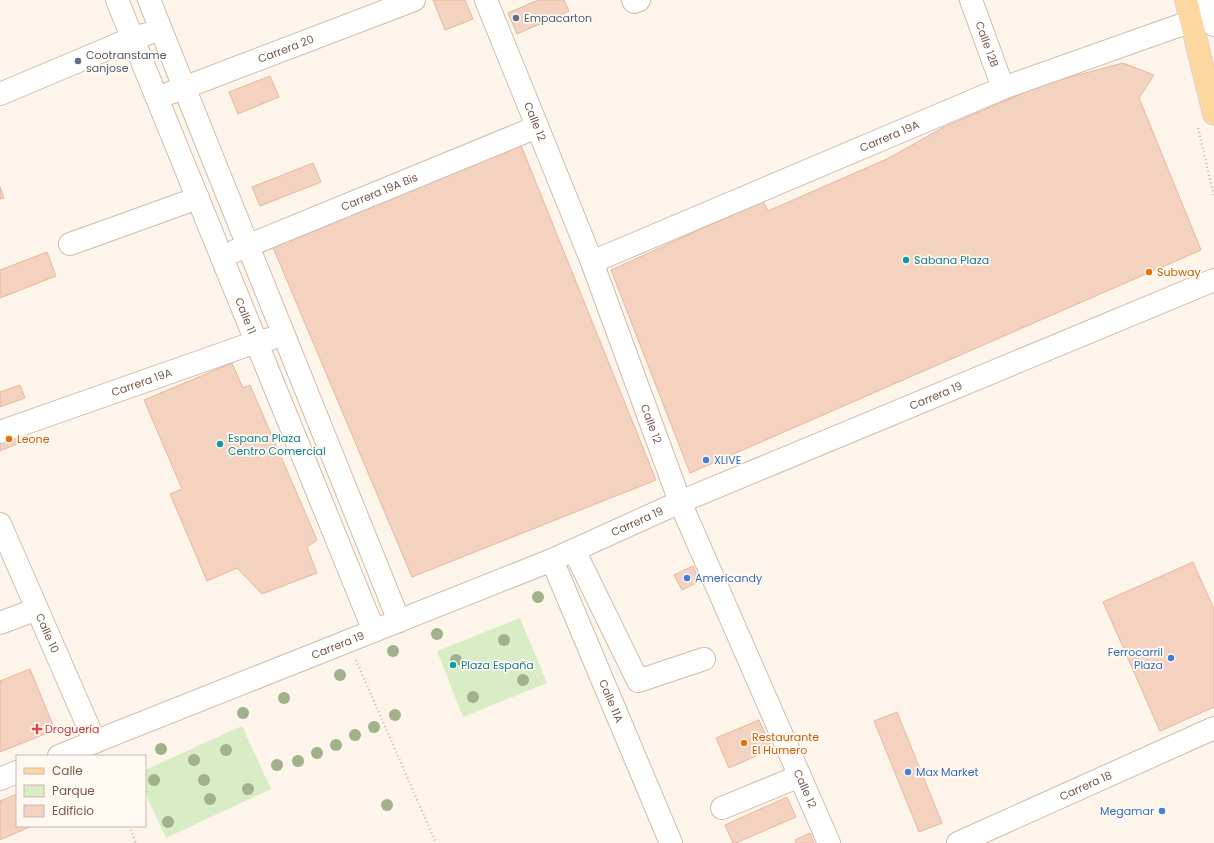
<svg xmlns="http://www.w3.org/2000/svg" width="1214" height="843" viewBox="0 0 1214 843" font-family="Poppins,sans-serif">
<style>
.green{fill:#d8ecc6}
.building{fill:#f4d2c0;stroke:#e7b79f}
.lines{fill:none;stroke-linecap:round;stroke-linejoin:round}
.minor-casing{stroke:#d1bbad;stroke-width:24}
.major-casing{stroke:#dcd4d0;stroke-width:24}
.path{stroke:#dab5a2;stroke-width:2.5;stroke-dasharray:1 3;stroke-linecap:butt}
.minor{stroke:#fff;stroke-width:22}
.major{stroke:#fdd6a0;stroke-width:22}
.tree{fill:#a0b18c}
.service-dot{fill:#5c6f8a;stroke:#fff9f1;stroke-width:1.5}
.culture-dot{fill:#0f9aa8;stroke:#fff9f1;stroke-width:1.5}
.food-dot{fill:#e8710a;stroke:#fff9f1;stroke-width:1.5}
.shop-dot{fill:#3f7fe0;stroke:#fff9f1;stroke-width:1.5}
.health-dot{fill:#e0444e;stroke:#fff9f1;stroke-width:1.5}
.labels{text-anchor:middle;stroke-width:3.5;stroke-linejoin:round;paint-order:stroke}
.service-label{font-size:11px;fill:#4e5e75;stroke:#fff9f1;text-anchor:start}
.street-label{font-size:11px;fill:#7a594b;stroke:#fff9f1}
.culture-label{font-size:11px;fill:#0d838f;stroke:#fff9f1;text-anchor:start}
.food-label{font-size:11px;fill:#c56008;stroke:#fff9f1;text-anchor:start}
.shop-label{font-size:11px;fill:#366cbe;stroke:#fff9f1;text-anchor:start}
.health-label{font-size:11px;fill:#be3a42;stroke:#fff9f1;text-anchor:start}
</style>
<rect width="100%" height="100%" fill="#fdf5e9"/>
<path class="green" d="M520,618L547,683L463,717L437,651Z
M242,726L271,789L166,838L145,793V770Z"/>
<path class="building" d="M433,0H465L473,19L445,30Z
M538,0H564L569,11L517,34L508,13Z
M1123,63L1154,75L1139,98L1201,250L690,473L611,270L763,201L768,211L889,158L942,128L1044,84Z
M270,76L279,97L238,114L229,92Z
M520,143L656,480L412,577L272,245Z
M313,163L321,182L260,206L252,187Z
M0,187L4,198L0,199Z
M47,252L56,276L0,298V270Z
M232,363L243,388L250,385L317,540L307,547L317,573L262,594L237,568L207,581L170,494L182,489L144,400Z
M20,385L25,398L0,407V392Z
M14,430L19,443L0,451V435Z
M1193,562L1214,609V707L1160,731L1103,602Z
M693,566L700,581L682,590L674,575Z
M30,669L55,730L0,752V681Z
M897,712L942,823L919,832L874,721Z
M759,720L772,749L729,768L716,738Z
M17,794V826H32L0,840V801Z
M787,797L796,817L736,843H733L725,825Z
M810,833L814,843H796L795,840Z"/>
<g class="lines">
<defs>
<g id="minor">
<path id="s1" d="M117,0L374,631"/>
<path d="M149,0L399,621"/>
<path id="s2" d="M486,0L592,262L680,502L829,843"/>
<path d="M633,0L634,2L639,0"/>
<path id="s3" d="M971,0L1003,88"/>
<path d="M1208,0L1214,25"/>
<path id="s4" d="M170,93L414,0"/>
<path d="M0,94L133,38L147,34"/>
<path d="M70,244L198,198"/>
<path id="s5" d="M235,251L537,127"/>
<path id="s6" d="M592,262L1003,88L1192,21"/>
<path id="s7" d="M0,432L256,342L270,339"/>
<path id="s8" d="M0,524L95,742"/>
<path d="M574,550L638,681L704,659"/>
<path id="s9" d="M552,560L671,843"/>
<path d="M0,623L37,609"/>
<path id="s10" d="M59,756L552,560L680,502L1214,280"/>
<path d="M0,779L17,772"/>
<path d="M722,808L800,776"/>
<path id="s11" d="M958,843L1214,728"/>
</g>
<path id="major" d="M1186,0L1214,114"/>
</defs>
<use href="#minor" class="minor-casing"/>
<use href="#major" class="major-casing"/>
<path class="path" d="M1198,128L1214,196
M356,660L436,843
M129,826L136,843"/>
<use href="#minor" class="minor"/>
<use href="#major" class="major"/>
</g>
<g class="tree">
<circle cx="538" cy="597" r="6"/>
<circle cx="437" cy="634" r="6"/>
<circle cx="504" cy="640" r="6"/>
<circle cx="393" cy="651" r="6"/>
<circle cx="456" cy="660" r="6"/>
<circle cx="340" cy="675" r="6"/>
<circle cx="523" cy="680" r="6"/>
<circle cx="473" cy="697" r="6"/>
<circle cx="284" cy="698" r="6"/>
<circle cx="243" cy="713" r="6"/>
<circle cx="395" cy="715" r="6"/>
<circle cx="374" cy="727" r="6"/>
<circle cx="355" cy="735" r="6"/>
<circle cx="336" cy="745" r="6"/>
<circle cx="161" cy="749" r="6"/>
<circle cx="226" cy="750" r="6"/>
<circle cx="317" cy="753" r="6"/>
<circle cx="194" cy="760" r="6"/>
<circle cx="298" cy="761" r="6"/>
<circle cx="277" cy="765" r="6"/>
<circle cx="154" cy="780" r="6"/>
<circle cx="204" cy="780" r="6"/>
<circle cx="248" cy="789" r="6"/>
<circle cx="210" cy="799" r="6"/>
<circle cx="387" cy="805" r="6"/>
<circle cx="168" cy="822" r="6"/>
</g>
<g class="service-dot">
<circle cx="516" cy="18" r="4"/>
<circle cx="78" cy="61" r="4"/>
</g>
<g class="culture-dot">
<circle cx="906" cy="260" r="4"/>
<circle cx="220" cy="444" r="4"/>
<circle cx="453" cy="665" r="4"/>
</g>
<g class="food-dot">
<circle cx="1149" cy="272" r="4"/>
<circle cx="9" cy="439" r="4"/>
<circle cx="744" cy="743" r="4"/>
</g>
<g class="shop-dot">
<circle cx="706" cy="460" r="4"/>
<circle cx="687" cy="578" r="4"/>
<circle cx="1171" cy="658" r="4"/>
<circle cx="908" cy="772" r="4"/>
<circle cx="1162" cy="811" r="4"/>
</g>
<path class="health-dot" d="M35 723h4v4h4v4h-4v4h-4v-4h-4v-4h4z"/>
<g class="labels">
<g class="service-label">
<text x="524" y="22">Empacarton</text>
<text x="86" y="59">Cootranstame<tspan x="86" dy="13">sanjose</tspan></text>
</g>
<g class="street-label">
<text dy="4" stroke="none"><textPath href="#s3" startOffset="47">Calle 12B</textPath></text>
<text dy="4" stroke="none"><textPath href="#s4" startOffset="124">Carrera 20</textPath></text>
<text dy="4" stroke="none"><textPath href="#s2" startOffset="131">Calle 12</textPath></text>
<text dy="4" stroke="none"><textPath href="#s6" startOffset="323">Carrera 19A</textPath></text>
<text dy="4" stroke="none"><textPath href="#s5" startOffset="156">Carrera 19A Bis</textPath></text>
<text dy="4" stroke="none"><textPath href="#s1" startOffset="341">Calle 11</textPath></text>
<text dy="4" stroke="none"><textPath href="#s7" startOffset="150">Carrera 19A</textPath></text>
<text dy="4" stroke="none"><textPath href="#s10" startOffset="948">Carrera 19</textPath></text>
<text dy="4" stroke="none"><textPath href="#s2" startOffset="455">Calle 12</textPath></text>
<text dy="4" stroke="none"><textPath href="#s10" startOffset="624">Carrera 19</textPath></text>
<text dy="4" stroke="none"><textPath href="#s8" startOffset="119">Calle 10</textPath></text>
<text dy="4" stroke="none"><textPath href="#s10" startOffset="300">Carrera 19</textPath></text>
<text dy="4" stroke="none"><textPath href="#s9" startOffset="153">Calle 11A</textPath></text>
<text dy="4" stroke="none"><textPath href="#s11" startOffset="140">Carrera 18</textPath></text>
<text dy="4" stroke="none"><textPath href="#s2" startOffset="851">Calle 12</textPath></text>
</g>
<g class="culture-label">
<text x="914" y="264">Sabana Plaza</text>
<text x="228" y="442">Espana Plaza<tspan x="228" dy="13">Centro Comercial</tspan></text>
<text x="461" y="669">Plaza España</text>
</g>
<g class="food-label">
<text x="1157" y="276">Subway</text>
<text x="17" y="443">Leone</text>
<text x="752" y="741">Restaurante<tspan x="752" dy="13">El Humero</tspan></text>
</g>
<g class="shop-label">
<text x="714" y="464">XLIVE</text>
<text x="695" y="582">Americandy</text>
<text x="1163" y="656" text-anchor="end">Ferrocarril<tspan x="1163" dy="13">Plaza</tspan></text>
<text x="916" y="776">Max Market</text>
<text x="1154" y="815" text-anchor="end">Megamar</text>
</g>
<g class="health-label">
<text x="45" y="733">Droguería</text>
</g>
</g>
<rect x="16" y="755" width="130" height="72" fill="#fff9f1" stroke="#cab9af"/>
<rect x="24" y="768" width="20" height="6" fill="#fdd6a0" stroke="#cab9af"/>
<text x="52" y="775" font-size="12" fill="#7a594b">Calle</text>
<rect x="24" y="785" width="20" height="12" fill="#d8ecc6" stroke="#cab9af"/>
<text x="52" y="795" font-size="12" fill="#7a594b">Parque</text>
<rect x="24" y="805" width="20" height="12" fill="#f4d2c0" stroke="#cab9af"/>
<text x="52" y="815" font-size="12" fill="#7a594b">Edificio</text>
</svg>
